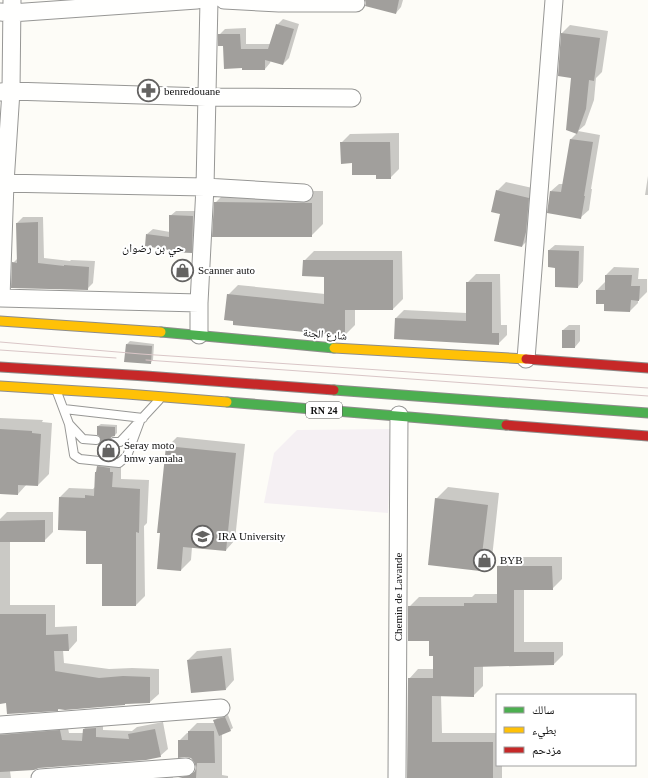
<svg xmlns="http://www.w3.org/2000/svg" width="648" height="778" viewBox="0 0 648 778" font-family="'Times New Roman','Noto Naskh Arabic',serif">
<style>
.industrial{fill:#f5f0f3}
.shadow{fill:#0003}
.building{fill:#a19f9c}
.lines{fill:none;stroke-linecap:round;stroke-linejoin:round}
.lane-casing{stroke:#979795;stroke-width:10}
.street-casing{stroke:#979795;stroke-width:19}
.fast-casing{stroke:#8e8d8b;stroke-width:11}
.slow-casing{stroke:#8e8d8b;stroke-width:11}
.jam-casing{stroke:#8e8d8b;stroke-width:11}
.lane{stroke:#fffffe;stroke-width:8}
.street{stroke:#fffffe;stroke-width:17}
.fast{stroke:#4caf50;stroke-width:9}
.slow{stroke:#ffc107;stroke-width:9}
.jam{stroke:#c62828;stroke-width:9}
.tram{stroke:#d9c6c7;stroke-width:1}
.labels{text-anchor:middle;stroke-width:4;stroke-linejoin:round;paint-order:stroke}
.shield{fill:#fff;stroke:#585858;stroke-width:1}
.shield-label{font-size:10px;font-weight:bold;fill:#111}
.poi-label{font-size:11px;fill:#111;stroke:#fff;text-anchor:start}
.street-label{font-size:11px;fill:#111;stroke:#fff}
.neighbourhood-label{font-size:12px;fill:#111;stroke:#fff}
</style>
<rect width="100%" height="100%" fill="#fdfcf7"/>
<path class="industrial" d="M392,429L388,513L264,503L274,453L297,430Z"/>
<path class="shadow" d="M375,0H403L401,7L396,13Z
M283,19L299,24L289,58L283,64L271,60L270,63L265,69L224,45L219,35L225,29L246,28V44H271L277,25Z
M570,25L608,31L602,72L596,78L594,100L585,125L578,131L600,135L591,189H592L589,210L581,217L551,191L559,184H563L571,139L577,133L572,77L559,75L562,33Z
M399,133V169L390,178L377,174L353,162L341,143L350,134Z
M648,176V195H645Z
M506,182L537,189L531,237L522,246L501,213L497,191Z
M227,191H323V224L311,236L215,203Z
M176,211H198L196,247L191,252L169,249L147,234L153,229L170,232V216Z
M23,217H43L44,258L70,261L71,260L95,261L93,283L87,289L13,263L18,258L17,223Z
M555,245L584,246L583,281L578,287L556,267L549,250Z
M314,251H402L403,299L393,309H355V325L345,335L228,295L238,285L325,294V276L304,261Z
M614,267L639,268L638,279H647V292L639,300H638V303L630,311L605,303L597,290L605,282L606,283V275Z
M476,274H500L501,325H507V335L498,344L396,318L404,310L467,313V283Z
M569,325H580V341L575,347L563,330Z
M130,341L154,344L153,360L150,363L127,344Z
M0,418L43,420L42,422L52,423L49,474L38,485L27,484L18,494L0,493Z
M101,424L117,425V433L114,436H112L111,438V442L114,444L113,453L111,456L102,443L98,426Z
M177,437L245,444L235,540L226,550L192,547L191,560L181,570L161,532L167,447Z
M107,458L119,459L121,463V479L149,480L147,523L144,526L145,596L136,605L103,563L87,530L60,497L69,488L93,489L95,487L98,467Z
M448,487L499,493L492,558L480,570L436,499Z
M7,512H53V532L44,541H10V605H55V627L77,626V641L69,650H63L64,663L109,669L132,668L159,669V694L150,702L59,708L58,710L7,702L0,703V519Z
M508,557H562V579L552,589H524V642H563V655L554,664L483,665V686L473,696L441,695L442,733H497V765H502V778H408L409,679L418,669H434V655L430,640L409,607L419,597H472L475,594H498V566Z
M231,648L234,680L226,689L188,660L197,651Z
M228,715L233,728L230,730L222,734V775L228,776V778H182L187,773H195L197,767L195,761L179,741L187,733H189V731L197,723H215L214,721L217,718Z
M103,721V730L132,731L137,727L163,722L168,749L160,756L39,767L10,771L11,778H0V723H67L69,733H84V729L91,722Z
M172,772L173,778H102Z"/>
<path class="building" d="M365,0H399L396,14L365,6L366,3Z
M276,24L294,29L283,65L265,60V70H242V68L224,69L223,46H218V34H240L241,49H268Z
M561,33L600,38L594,81L589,80L586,109L577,134L566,130L571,78L558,76Z
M570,139L593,142L584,196H585L581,219L547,213L550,191L561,192Z
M340,142H390L391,179H376V175H352V163L341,164Z
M496,190L529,198L526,232L522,247L494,241L500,214L491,212Z
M214,202L312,203V237H212Z
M169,215L193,216L192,253L168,252V250L145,246L146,234L169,237Z
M38,222V263L64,266V265L89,267L88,290L11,288L12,262L17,263L16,223Z
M548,250L579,251L578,288L555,287V268L548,267Z
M303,260H393V310H345V336L233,325V321L224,320L227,294L324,304V277L302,276Z
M605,275H632L631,286H640L639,301L631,300L630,312L604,311V304H596V290H605Z
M466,282H492V333H499V345L394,339L395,318L466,321Z
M562,330H575V348H562Z
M126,344L152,346L151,364L124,362Z
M97,426L115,427V436L111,437L109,442V444L111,447V457L97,455L98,445L100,443L101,440L99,436L97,435Z
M0,429L32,431V433L41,434L38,486L18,485V495L0,494Z
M166,446L236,453L226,551L183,547L181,571L157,569L160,533H157Z
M97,466L110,468V472H113L112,487L140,489L139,533L136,532V606H102V564H86V531L58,530L59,497L85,498V495L94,496L95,472H96Z
M435,498L488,505L480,571L428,565Z
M45,520V542H0V521Z
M497,566H552L553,590H514V652H554V665L474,667V697L432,696V742H493V778H407L408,678H433V656H429V641H408V606H464V603H497Z
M0,614H46V635L68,634L69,651H54L55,671L99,678L123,676L150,677V703L125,704V705L65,710L58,709V711L7,714L6,703L0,704Z
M222,656L226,690L191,693L187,660Z
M225,717L231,731L219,736L213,720Z
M96,728V737L129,739L128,734L155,729L161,757L146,760L39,768L34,770L0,772V735L60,730L62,740L82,741L83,729Z
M188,731H214L215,763H197L196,778H178L191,775L195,771L196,767L194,762L191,758L185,757L178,758V740H188Z"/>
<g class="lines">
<defs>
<path id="lane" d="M57,392L69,424L83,439L96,440
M64,409L143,418
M69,424L74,455L80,459L119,463L127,456L140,421
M114,442H120L159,400"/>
<path id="street" d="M224,0L279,3H356
M0,12L11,13L197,0
M0,92L11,91L206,97L352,98
M0,183L205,187L304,193
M0,298L199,303L205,187L209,0
M1,298L5,183L11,91L12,0
M199,303V335
M526,359L554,0
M0,725L221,708
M40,778L186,767
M397,778L399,415"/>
<path id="fast" d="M161,332L334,348
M334,390L648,413
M227,402L506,425"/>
<path id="slow" d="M0,321L161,332
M334,348L526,359
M0,386L127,394L227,402"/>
<path id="jam" d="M526,359L648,368
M0,367L146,376L334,390
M506,425L648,436"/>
</defs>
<use href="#lane" class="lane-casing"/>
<use href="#street" class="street-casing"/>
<use href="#fast" class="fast-casing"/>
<use href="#slow" class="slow-casing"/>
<use href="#jam" class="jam-casing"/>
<use href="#lane" class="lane"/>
<use href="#street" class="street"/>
<use href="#fast" class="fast"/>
<use href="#slow" class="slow"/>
<use href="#jam" class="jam"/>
<path class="tram" d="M0,342L141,354L648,388
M0,350L116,358
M146,360L648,396"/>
</g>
<defs>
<symbol id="pharmacy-ring" viewBox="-11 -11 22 22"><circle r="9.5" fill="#fff" stroke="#646362" stroke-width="1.5"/><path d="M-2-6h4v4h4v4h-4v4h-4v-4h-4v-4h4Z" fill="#646362"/></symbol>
<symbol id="shop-ring" viewBox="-11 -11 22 22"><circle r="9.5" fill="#fff" stroke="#646362" stroke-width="1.5"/><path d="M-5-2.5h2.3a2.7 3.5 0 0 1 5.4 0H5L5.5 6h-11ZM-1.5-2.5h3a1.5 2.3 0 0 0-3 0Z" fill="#646362"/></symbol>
<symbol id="university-ring" viewBox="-11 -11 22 22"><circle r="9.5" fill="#fff" stroke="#646362" stroke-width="1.5"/><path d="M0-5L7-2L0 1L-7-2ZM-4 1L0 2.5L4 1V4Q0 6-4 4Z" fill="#646362"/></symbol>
</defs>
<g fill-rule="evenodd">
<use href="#pharmacy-ring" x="136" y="78" width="25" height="25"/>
<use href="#shop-ring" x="170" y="258" width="25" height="25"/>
<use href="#shop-ring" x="96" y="438" width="25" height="25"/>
<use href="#university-ring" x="190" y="524" width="25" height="25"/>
<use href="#shop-ring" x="472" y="548" width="25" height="25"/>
</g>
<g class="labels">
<rect class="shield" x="306" y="402" width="36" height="16" rx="3"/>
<g class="shield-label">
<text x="324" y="414">RN 24</text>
</g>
<g class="poi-label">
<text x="164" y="95">benredouane</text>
<text x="198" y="274">Scanner auto</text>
<text x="124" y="449">Seray moto<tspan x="124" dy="13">bmw yamaha</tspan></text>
<text x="218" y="540">IRA University</text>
<text x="500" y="564">BYB</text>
</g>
<g class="street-label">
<text transform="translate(325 334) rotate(5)" y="4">شارع الجنة</text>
<text transform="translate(398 597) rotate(-90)" y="4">Chemin de Lavande</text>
</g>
<g class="neighbourhood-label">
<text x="153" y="252">حي بن رضوان</text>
</g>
</g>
<rect x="496" y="694" width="140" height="72" fill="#ffffff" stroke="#a0a0a0"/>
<rect x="504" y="707" width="20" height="6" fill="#4caf50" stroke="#a0a0a0"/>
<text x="532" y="714" font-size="12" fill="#111111">سالك</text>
<rect x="504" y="727" width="20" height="6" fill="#ffc107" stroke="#a0a0a0"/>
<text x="532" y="734" font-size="12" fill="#111111">بطيء</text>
<rect x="504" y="747" width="20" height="6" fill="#c62828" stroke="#a0a0a0"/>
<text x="532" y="754" font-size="12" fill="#111111">مزدحم</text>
</svg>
